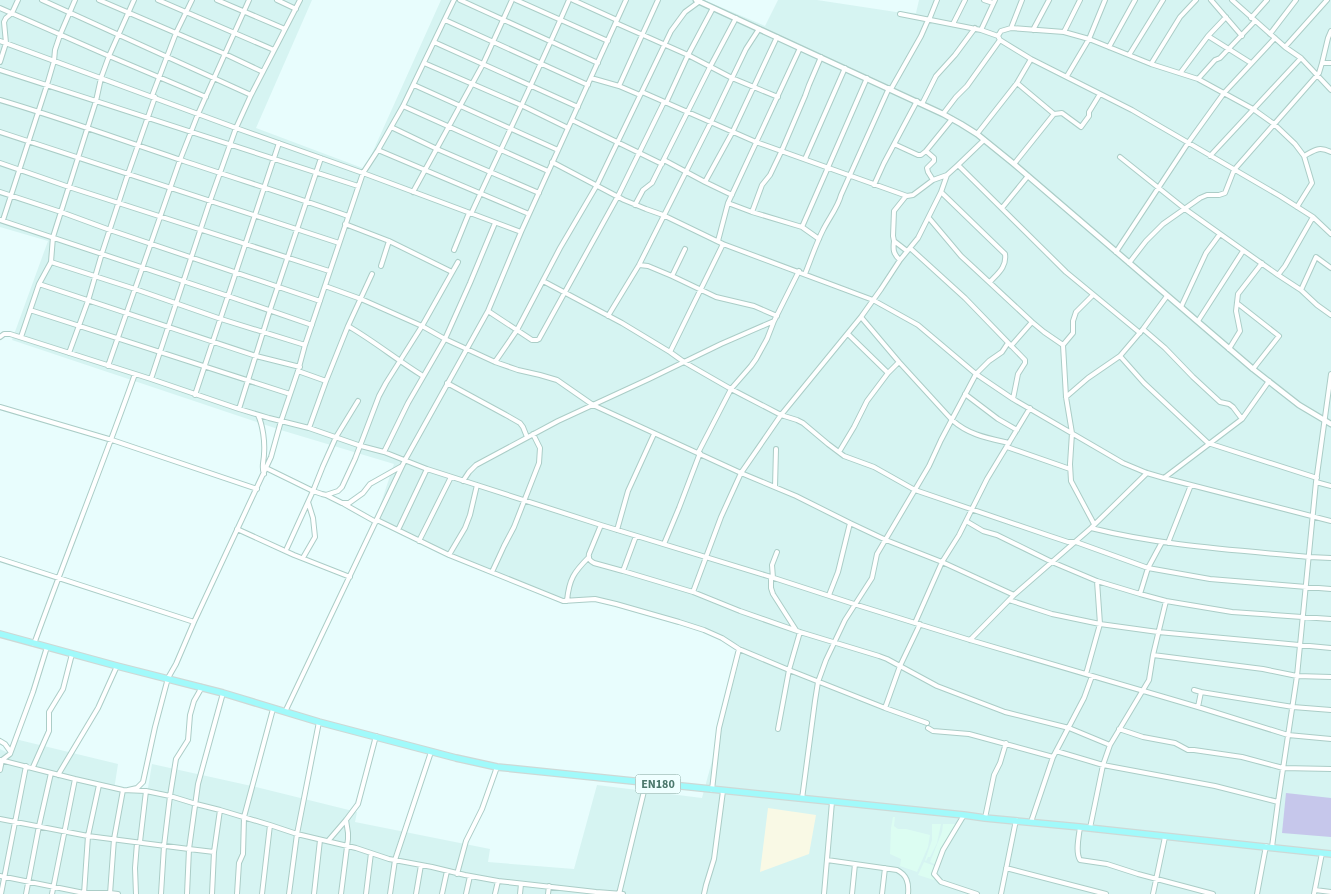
<svg xmlns="http://www.w3.org/2000/svg" width="1331" height="894" viewBox="0 0 1331 894" font-family="'Source Sans 3',sans-serif">
<style>
.residential{fill:#d6f4f2}
.commercial{fill:#dcfdf2}
.education{fill:#f9f9e5}
.green{fill:#c6c7eb}
.lines{fill:none;stroke-linecap:round;stroke-linejoin:round}
.minor-casing{stroke:#abcdc7;stroke-width:6}
.tertiary-casing{stroke:#abcdc7;stroke-width:7}
.primary-casing{stroke:#cdd9d6;stroke-width:8}
.minor{stroke:#fff;stroke-width:4}
.tertiary{stroke:#fff;stroke-width:4.5}
.primary{stroke:#a1fafb;stroke-width:5.5}
.labels{text-anchor:middle;stroke-width:4;stroke-linejoin:round;paint-order:stroke}
.shield{fill:#efffff;stroke:#7ca098;stroke-width:1}
.shield-label{font-size:12px;font-weight:bold;fill:#4b786c}
</style>
<rect width="100%" height="100%" fill="#e8fdfd"/>
<path class="residential" d="M0,0H312L256,128L365,169L441,0H704L765,26L778,0H817L896,12L916,13L919,0H1331V894H0V749L8,753L15,739L118,764L114,790L147,794L152,764L256,787L357,812L355,822L490,849L488,862L574,869L597,785L702,798L743,647L695,625L604,600H564L447,556L375,521L394,464L284,431L12,340L48,241L0,227Z"/>
<path class="commercial" d="M893,817H895L894,826L898,829H906L930,835L928,847L917,872L900,866L901,859L890,854L891,828Z
M932,824H941L937,843L930,857H928L926,861L925,860L932,840Z
M943,824H956L944,848L936,865L930,862L942,832Z
M924,862L935,866L932,874L936,878L934,880L918,875Z"/>
<path class="education" d="M768,808L816,815L809,854L760,872Z"/>
<path class="green" d="M1286,793L1331,798V837L1282,833Z"/>
<g class="lines">
<defs>
<path id="minor" d="M42,0L251,95
M99,0L225,54L263,72
M158,0L274,50
M217,0L285,29
M277,0L296,9
M460,0L598,63
M516,0L608,41
M573,0L617,20
M984,0L993,3
M1211,0L1242,36
M1232,0L1285,47L1301,58L1331,90
M0,8L109,56L206,97
M900,14L981,30L998,36L1000,40L1031,59L1132,110L1280,196L1313,217L1331,234
M1251,18L1267,0
M445,20L588,85
M929,20L937,0
M616,23L688,55L732,78L778,97
M953,24L965,0
M1011,28L1022,0
M981,30L995,0
M1033,30L1049,0
M1064,32L1080,0
M1270,34L1296,0
M998,36L1001,31L1011,28L1064,32L1089,39L1151,64L1198,79L1253,109L1274,124L1295,144L1304,156L1312,183L1297,207
M1208,36L1251,63
M0,41L236,128L363,173L521,232
M434,42L578,107
M1109,47L1135,0
M1285,47L1327,0
M1129,55L1163,0
M0,62L6,43L4,22L6,18L12,13L18,0
M424,63L521,105L568,128
M1322,63L1328,38L1331,31
M1151,64L1180,17L1196,0
M0,70L358,186
M1181,72L1208,36L1226,17
M1067,76L1089,39L1105,0
M591,78L619,86L640,95
M1198,79L1215,60L1220,58L1255,21
M1017,83L1054,114L1062,113L1081,127L1089,116V112L1100,94
M414,85L558,150
M619,86L658,0
M891,89L921,36L928,20
M642,92L756,142L907,196L913,195L933,180L947,175L958,165L1066,272L1140,333
M152,96L176,33L192,0
M0,100C61,118 121,140 181,160C237,179 293,196 348,216
M666,103L688,55L713,8
M922,104L936,76L955,55L975,28
M403,106L548,171
M943,114L956,97L967,86L1000,40
M572,120L662,164
M391,127L437,149L539,193
M0,132L339,243
M977,134L1017,83L1031,59
M894,144L918,155H921L926,151L952,119
M378,150L529,214
M926,151L934,158V161L927,168L928,172L933,180
M1210,156L1301,58
M1304,156C1315,150 1319,146 1331,152
M1120,157L1185,209L1278,275L1301,290L1317,305L1331,315
M805,159L845,68
M664,160L705,182L733,131L777,37
M552,162L624,200L646,209L663,215L723,244L873,300L918,325L976,374L1013,399L1123,463L1147,473L1164,478L1331,521
M0,163L69,187L329,271
M1014,164L1054,114
M958,165L984,140
M705,182L732,195
M874,185L884,163L917,101
M0,192L61,212L110,230L320,301
M413,192L483,64L512,0
M941,192L1005,254C1007,267 997,274 990,282
M906,196L894,211L893,236L894,241L907,251
M728,203L752,212L802,227L819,239
M635,205L643,190L652,183L710,67L736,18
M1002,208L1028,176
M752,212L762,185L770,175L782,150L805,96L809,85L821,57
M471,214C504,142 538,72 569,0
M929,218L961,256L974,268L1032,322L1044,332L1063,345
M0,220L228,296L312,325
M3,220L47,85L54,61L55,50L60,35L75,0
M345,224L389,241L452,272
M802,227L867,78
M718,241L728,203L800,48
M894,241C893,249 893,254 900,260
M910,248L965,298L1025,360V363L1018,374L1013,399
M685,249L672,276L716,297L754,306L777,316
M454,250L469,213
M1116,252L1188,143L1224,93L1275,38
M51,262L135,289L221,319L305,345
M1129,263L1146,241L1163,224L1200,198L1207,195H1219L1225,193L1234,170L1319,73L1322,63H1331
M639,265L648,266L672,276
M381,266L389,241
M805,274C811,259 816,244 823,230C829,218 838,207 841,195L889,88
M1278,275L1285,266L1313,217
M543,281L622,323L670,352L684,362L731,389L781,415L797,420L803,423L828,444L844,456L874,467L915,490L1050,536L1068,542H1076L1148,568L1210,579L1331,589
M39,284L256,356L300,367
M325,286L361,299L422,326L445,339L495,362L518,370L540,375L557,380L593,405L741,473L796,496L850,523L886,540L942,562L959,535L987,479L1030,408
M1301,290L1316,257L1331,268
M1093,295L1076,312L1073,321V333L1063,345L1066,397L1072,433L1070,464L1071,481L1094,524
M1237,303L1279,336L1253,369
M1181,307L1206,253L1220,234
M30,310L290,394
M488,311L532,340H537L539,339L618,196L664,102
M608,316L639,265L711,122L746,49L759,29
M861,317L899,362L952,420C969,435 987,438 1009,443
M1198,321L1243,251
M348,326C374,341 397,360 423,376
M1143,329L1165,348L1193,377L1220,402L1229,404L1233,407L1242,419
M848,334L888,373L899,362
M0,337L4,334H10L151,379L239,409L269,418L309,428L361,446L384,452L427,469L601,525L771,577L854,604L915,623L942,562L1014,595
M21,337L39,284L51,262L53,237L96,101L101,78L109,56L134,0
M1011,346L1032,322
M1229,349L1240,331L1236,311L1238,294L1262,263
M670,352L723,244
M69,353L88,301L102,253L128,174L155,97
M1120,356L1144,383L1208,443L1317,478
M495,362L517,330L560,248L597,185L671,31L685,12L700,1
M108,366L180,160L198,114L249,0
M298,371L326,381
M151,379L210,201L236,128L251,95L300,0
M447,383L506,415L520,423L523,427L527,437
M965,394L998,419L1017,430
M195,395L279,143
M1066,397L1088,378L1120,356L1143,329L1167,296
M0,407L112,440L257,489
M239,409L270,310L321,158
M258,415C263,426 265,442 264,454C264,461 261,467 264,474
M309,428L326,381L348,326L372,274
M1007,447L1070,469
M384,452L408,403L445,339L470,283L495,223
M839,452L854,427L867,401L888,373
M698,453L731,389L751,366L756,359L767,339L774,321
M266,468L313,491L322,494L326,495L338,491L342,487L355,459L379,396L386,383L422,326L458,262
M1164,478L1242,419L1269,381
M463,481L469,472L476,465L558,421L649,379L721,344L774,321L799,271
M1316,482L1331,486
M775,487L776,449
M326,495L342,503H349L363,493L370,484L402,466
M344,504L376,522
M377,520L449,555L563,601L595,599L616,604L679,622L704,630L722,638L739,649L789,670L778,729
M966,521L983,531L997,535L1052,562L1097,581L1140,594L1166,601L1232,612L1331,619
M601,525L589,554C588,559 590,561 594,563L623,571L693,592L740,611L800,632L879,656L887,659L937,686L1005,712L1069,728L1110,745
M1091,528C1162,546 1236,550 1309,557L1331,558
M237,529L294,555L350,577
M398,530L427,469
M617,530L628,491L654,434
M419,541L451,477
M1168,543L1191,485
M664,544L679,508L700,453
M287,548L313,491L323,466L336,437L358,401
M449,555L465,528L470,515L477,485
M304,556L315,537L313,518L308,502
M0,559L194,622
M623,571L636,536
M492,572L504,546L514,527L539,463L540,448L533,434
M771,577V588L773,594L796,630
M773,578L772,565L777,552
M693,592L721,517L741,473L781,415L861,317L881,289L900,260L918,238L941,192L947,175
M1140,594L1148,568L1162,542
M829,595L838,572L850,523
M1009,600L1052,614L1100,624L1158,632L1331,648
M567,601C569,579 574,572 589,557
M915,623L970,640L1198,707L1288,735L1331,739
M800,632L789,670L885,708L927,723
M970,640L1014,595L1091,528L1147,473
M34,644C67,553 103,464 135,374
M1153,655L1263,669L1297,676L1331,677
M1086,674L1100,624L1097,581
M1194,690L1201,692
M1198,707L1201,692L1293,707L1331,710
M885,708L900,666L920,624
M285,712L405,460L488,311L521,232L626,0
M928,728L933,731L969,734L1053,757
M1119,729L1143,737L1175,743L1188,750H1194L1242,757L1283,768L1331,769
M0,741L5,744L10,751
M1056,751L1103,765L1215,786L1278,802
M0,760L75,779L123,790L146,791L170,796L196,804L220,810L270,825L297,834L356,848L389,859L432,867L465,875L498,881L596,892L623,894
M33,767L49,731V712L63,689L72,654
M0,770L2,760L10,754L33,692L47,647
M58,775L98,708L117,666
M128,790L137,788L143,782L155,727L168,678L176,664L194,622L271,457L281,421L298,371L305,345L363,173L378,150L403,106L454,0
M712,790L719,728L739,649
M802,799L815,701L818,682L826,660L845,620L872,578L877,554L929,466L941,440L976,374L989,361L1002,352L1008,343
M964,815L943,850L934,874L941,882L977,894
M985,818L994,775L1000,763L1006,743
M0,819L88,836L189,849L214,852
M1031,822L1053,757L1084,698L1092,676
M1080,827C1079,836 1075,852 1080,860L1107,864L1138,874L1213,894
M1090,828L1103,765L1110,745L1149,680L1153,655L1166,601
M328,841L346,820L358,804L376,736
M140,842L146,791
M1272,847L1278,802L1297,676L1316,482L1331,374
M827,860L897,870C907,875 909,883 908,894
M1006,868L1106,894
M457,874L466,841L482,809L497,767
M0,876L84,893H110L118,894
M1315,890L1331,892
M1,894L26,766
M26,894L39,826L51,773
M52,894L75,779
M84,894L88,836L99,785
M110,894L114,839L123,790
M136,894L135,868L137,843
M161,894L164,846L170,796L176,759L188,740L190,715L194,701L202,687
M187,894L189,849L198,784L223,693
M212,894L214,852L220,810
M237,894L239,863L243,854L244,817L273,709
M262,894L270,825
M289,894L297,834L319,722
M314,894L320,840
M341,894L348,839V833L346,820
M366,894L371,853
M390,894L395,860L431,752
M416,894L421,865
M442,894L447,871
M466,894L470,876
M495,894L498,881
M520,894L521,884
M548,894L549,886
M619,894L646,783
M704,894L706,885L714,859L723,791
M824,894L832,802
M852,894L855,864
M882,894L885,868
M1001,894L1016,820
M1153,894L1165,837
M1257,894L1266,846
M1314,894L1322,853"/>
<path id="tertiary" d="M696,0L943,114L961,124L977,134L1014,164L1253,369L1299,405L1331,424"/>
<path id="primary" d="M0,634L117,666L223,693L319,722L456,758L497,767L964,815L985,818L1080,827L1331,854"/>
</defs>
<use href="#minor" class="minor-casing"/>
<use href="#tertiary" class="tertiary-casing"/>
<use href="#primary" class="primary-casing"/>
<use href="#minor" class="minor"/>
<use href="#tertiary" class="tertiary"/>
<use href="#primary" class="primary"/>
</g>
<g class="labels">
<rect class="shield" x="635.5" y="774.5" width="45" height="19" rx="4"/>
<g class="shield-label">
<text x="658" y="788">EN180</text>
</g>
</g>
</svg>
